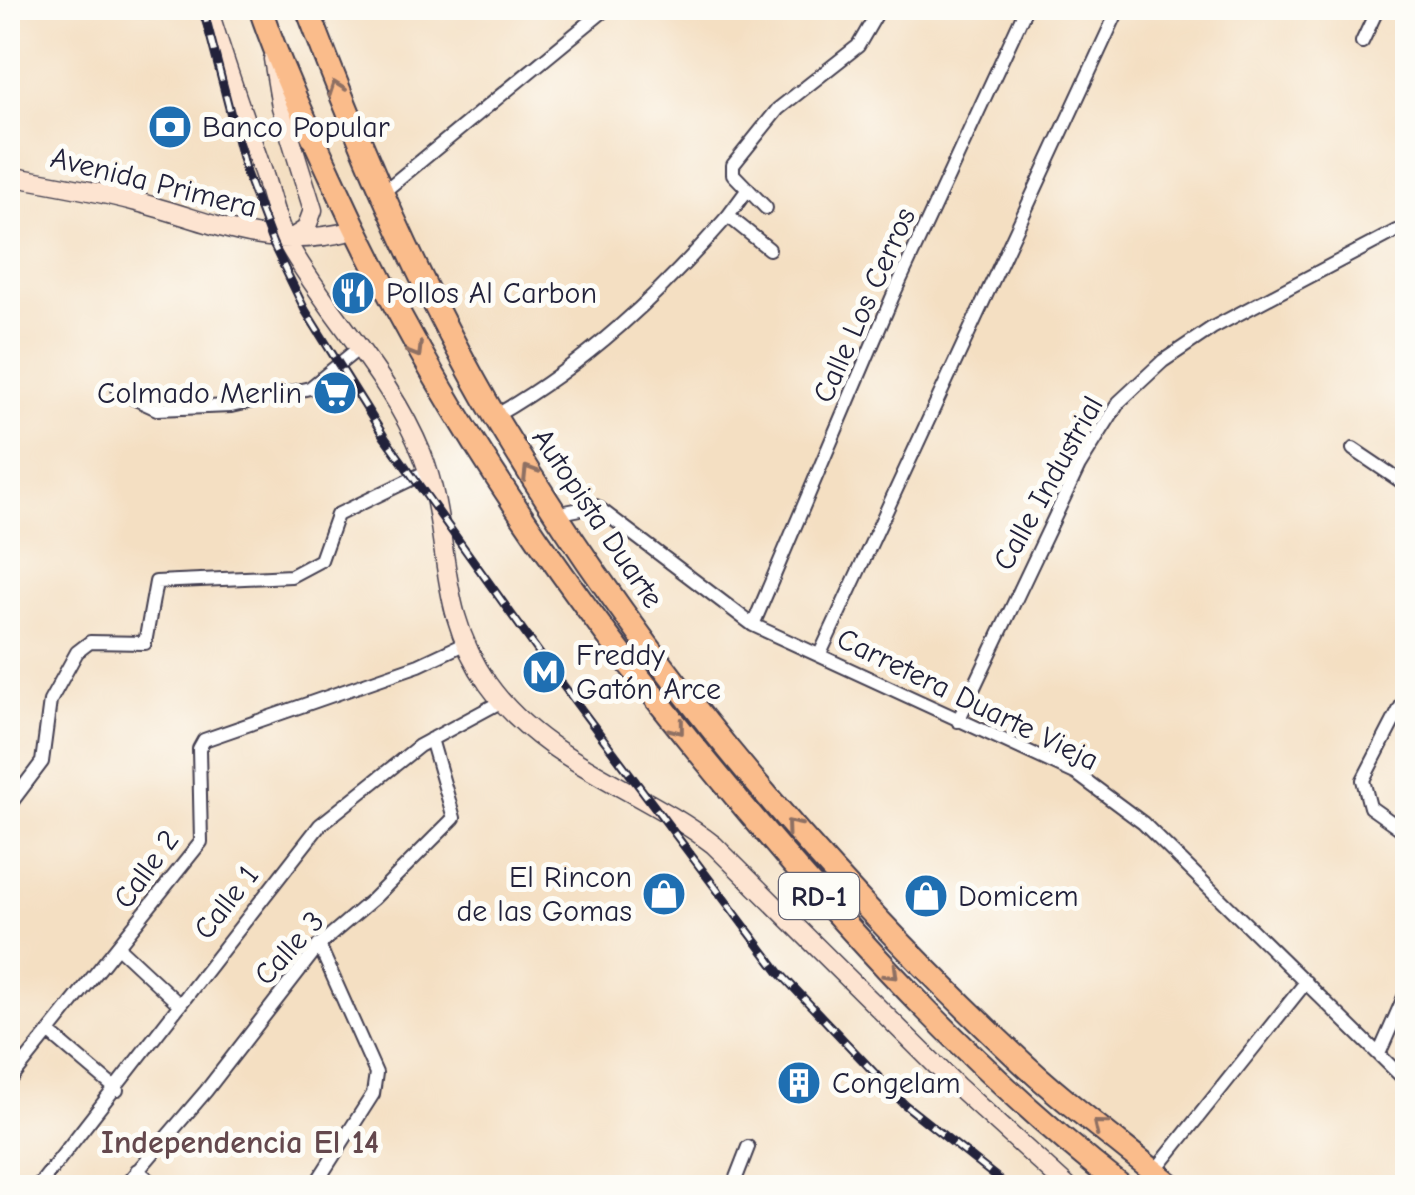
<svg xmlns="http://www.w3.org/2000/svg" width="1415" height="1195" viewBox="0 0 1415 1195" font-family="'Comic Neue',sans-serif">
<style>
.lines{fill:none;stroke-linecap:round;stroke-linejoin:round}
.street-casing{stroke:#423e4f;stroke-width:16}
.secondary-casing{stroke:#423e4f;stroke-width:21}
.highway-casing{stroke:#423e4f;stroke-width:26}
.street{stroke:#fff;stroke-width:12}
.secondary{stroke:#fde4d1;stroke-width:18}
.highway{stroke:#fabc8b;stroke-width:22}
.rail-casing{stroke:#22223b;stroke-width:9}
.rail{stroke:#fdfcf7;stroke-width:5;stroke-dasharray:15;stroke-linecap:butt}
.oneway{stroke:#8e6f63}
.labels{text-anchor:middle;stroke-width:10;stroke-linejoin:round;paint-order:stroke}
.shield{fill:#fdfcf7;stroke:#646373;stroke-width:2.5}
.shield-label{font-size:28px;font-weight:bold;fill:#22223b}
.poi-label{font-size:30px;fill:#22223b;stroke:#fdfcf7;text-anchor:start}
.street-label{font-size:30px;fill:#22223b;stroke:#fdfcf7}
.neighbourhood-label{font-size:32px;font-weight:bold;fill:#64484d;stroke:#fdfcf7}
</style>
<rect width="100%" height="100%" fill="#fdfcf7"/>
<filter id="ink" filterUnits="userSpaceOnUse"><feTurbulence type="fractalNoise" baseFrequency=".01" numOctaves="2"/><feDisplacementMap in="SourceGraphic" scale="20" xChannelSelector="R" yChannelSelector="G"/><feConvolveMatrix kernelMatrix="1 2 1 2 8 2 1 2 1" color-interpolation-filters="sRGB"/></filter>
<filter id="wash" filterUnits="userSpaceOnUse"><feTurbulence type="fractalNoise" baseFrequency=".0048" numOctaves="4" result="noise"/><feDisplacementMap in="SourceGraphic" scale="40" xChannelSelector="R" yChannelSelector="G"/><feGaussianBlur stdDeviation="2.25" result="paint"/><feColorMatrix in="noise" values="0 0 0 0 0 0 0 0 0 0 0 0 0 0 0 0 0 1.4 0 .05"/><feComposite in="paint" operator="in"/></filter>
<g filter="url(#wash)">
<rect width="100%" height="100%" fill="#f4dfc2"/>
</g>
<g filter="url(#ink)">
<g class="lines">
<defs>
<path id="street" d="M1362,42L1378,8
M382,193L607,8
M766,208L733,174V165L778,109L858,46L880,8
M728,216L748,189
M118,391L157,409L231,406L310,388L359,348
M495,416C587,363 658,296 728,216L769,249
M1353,449L1408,486
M555,514L596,506L753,625L1077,774L1143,823L1408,1083
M753,625L892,298L1026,8
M820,654L1119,8
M1408,693L1363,780L1370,807L1408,834
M958,721L1079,466L1119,402L1163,361L1212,328L1396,231
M8,807L42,762L50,701L77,652L90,642L145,643L156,582L291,576L321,560L337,515L428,471
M119,948L180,1005
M51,1034L117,1090
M1379,1054L1408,988
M8,1083L201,842L199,749L204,740L419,665L466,643
M137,1170L159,1188
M1155,1171L1306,982
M37,1188L320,825L419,746L504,700
M123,1188L206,1091L319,945L373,899L454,818L431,739
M313,1188L373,1094L376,1073L319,945
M732,1188L748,1147"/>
<path id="secondary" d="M208,8C225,63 244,118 263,172C271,195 276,223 288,244C329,316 390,375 422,454C453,533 434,607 488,684C544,763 641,788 714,845L957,1086L1069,1188
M273,59L281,107L313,210L306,229L287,241
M8,176C50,183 95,191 137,202C221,224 265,253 355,230"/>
<path id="highway" d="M260,8C279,64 305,120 330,174C439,415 581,614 751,815C864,949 985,1080 1124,1188
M307,8C361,149 420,289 497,420C637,655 812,864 1011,1052C1062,1101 1120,1143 1175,1188"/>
</defs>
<use href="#street" class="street-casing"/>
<use href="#secondary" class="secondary-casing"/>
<use href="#highway" class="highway-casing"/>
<use href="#street" class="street"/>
<use href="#secondary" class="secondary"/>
<use href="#highway" class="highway"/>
<defs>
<path id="rail" d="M203,8L246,173L273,244L305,310L385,438L550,668L779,972L904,1104L1010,1188"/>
</defs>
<use href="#rail" class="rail-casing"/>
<use href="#rail" class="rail"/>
</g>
<defs><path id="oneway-chevron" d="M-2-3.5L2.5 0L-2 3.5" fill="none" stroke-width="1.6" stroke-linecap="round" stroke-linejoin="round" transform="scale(2.5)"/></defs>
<g class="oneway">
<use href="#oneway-chevron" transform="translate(336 88) rotate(-110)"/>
<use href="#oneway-chevron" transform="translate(416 351) rotate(59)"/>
<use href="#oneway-chevron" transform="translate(529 472) rotate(-122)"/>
<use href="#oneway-chevron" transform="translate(678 728) rotate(52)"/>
<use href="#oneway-chevron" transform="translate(792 826) rotate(-130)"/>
<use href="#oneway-chevron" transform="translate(892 973) rotate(45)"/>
<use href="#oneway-chevron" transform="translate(1099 1126) rotate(-141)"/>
</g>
</g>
<defs>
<symbol id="bank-disc" viewBox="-11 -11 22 22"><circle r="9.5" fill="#1f6fb2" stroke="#fdfcf7"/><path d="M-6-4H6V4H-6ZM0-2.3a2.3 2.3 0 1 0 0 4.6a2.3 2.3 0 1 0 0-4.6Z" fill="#fff"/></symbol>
<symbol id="restaurant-disc" viewBox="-11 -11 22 22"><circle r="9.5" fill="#1f6fb2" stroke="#fdfcf7"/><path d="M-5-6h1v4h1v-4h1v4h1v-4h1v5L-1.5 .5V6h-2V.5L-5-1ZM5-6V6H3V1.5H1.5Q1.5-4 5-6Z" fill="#fff"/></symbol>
<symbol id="supermarket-disc" viewBox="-11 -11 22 22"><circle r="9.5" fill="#1f6fb2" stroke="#fdfcf7"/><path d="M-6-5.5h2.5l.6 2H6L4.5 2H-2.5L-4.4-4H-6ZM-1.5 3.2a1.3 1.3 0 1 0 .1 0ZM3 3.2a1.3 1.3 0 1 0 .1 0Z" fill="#fff"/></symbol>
<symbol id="metro-disc" viewBox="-11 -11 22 22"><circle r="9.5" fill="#1f6fb2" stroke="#fdfcf7"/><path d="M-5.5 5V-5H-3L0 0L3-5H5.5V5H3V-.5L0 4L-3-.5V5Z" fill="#fff"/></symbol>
<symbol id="shop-disc" viewBox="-11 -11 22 22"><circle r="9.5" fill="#1f6fb2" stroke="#fdfcf7"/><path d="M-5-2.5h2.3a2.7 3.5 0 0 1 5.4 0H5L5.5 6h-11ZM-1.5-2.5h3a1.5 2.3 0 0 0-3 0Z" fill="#fff"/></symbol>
<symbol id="building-disc" viewBox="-11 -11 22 22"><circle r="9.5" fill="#1f6fb2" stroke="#fdfcf7"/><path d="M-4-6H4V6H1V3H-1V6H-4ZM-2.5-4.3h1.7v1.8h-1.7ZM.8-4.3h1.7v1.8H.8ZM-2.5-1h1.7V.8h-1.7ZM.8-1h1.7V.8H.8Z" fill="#fff"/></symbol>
</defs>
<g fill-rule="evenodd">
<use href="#bank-disc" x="145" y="102" width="50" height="50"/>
<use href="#restaurant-disc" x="328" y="268" width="50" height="50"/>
<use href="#supermarket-disc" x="310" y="368" width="50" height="50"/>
<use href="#metro-disc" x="519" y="647" width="50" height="50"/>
<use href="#shop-disc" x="639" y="869" width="50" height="50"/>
<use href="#shop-disc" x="901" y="871" width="50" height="50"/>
<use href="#building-disc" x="774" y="1058" width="50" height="50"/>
</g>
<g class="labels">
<rect class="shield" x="779" y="873" width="80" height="46" rx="8"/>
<g class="shield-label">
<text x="819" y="906">RD-1</text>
</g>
<g class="poi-label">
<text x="202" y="137">Banco Popular</text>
<text x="386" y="303">Pollos Al Carbon</text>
<text x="302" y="403" text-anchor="end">Colmado Merlin</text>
<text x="576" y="665">Freddy<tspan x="576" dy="34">Gatón Arce</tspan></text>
<text x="632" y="887" text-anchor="end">El Rincon<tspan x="632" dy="34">de las Gomas</tspan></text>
<text x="958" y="906">Domicem</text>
<text x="832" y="1093">Congelam</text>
</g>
<g class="street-label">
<text transform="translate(154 182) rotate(14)" y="10">Avenida Primera</text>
<text transform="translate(864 305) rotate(-66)" y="10">Calle Los Cerros</text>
<text transform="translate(1048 483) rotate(-61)" y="10">Calle Industrial</text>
<text transform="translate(598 518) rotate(56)" y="10">Autopista Duarte</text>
<text transform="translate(968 699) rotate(26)" y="10">Carretera Duarte Vieja</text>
<text transform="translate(146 869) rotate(-54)" y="10">Calle 2</text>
<text transform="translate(226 902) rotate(-52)" y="10">Calle 1</text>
<text transform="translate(289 948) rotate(-48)" y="10">Calle 3</text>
</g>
<g class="neighbourhood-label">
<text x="240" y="1153">Independencia El 14</text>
</g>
</g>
<rect width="1415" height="1195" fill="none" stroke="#fdfcf7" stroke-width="40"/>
</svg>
